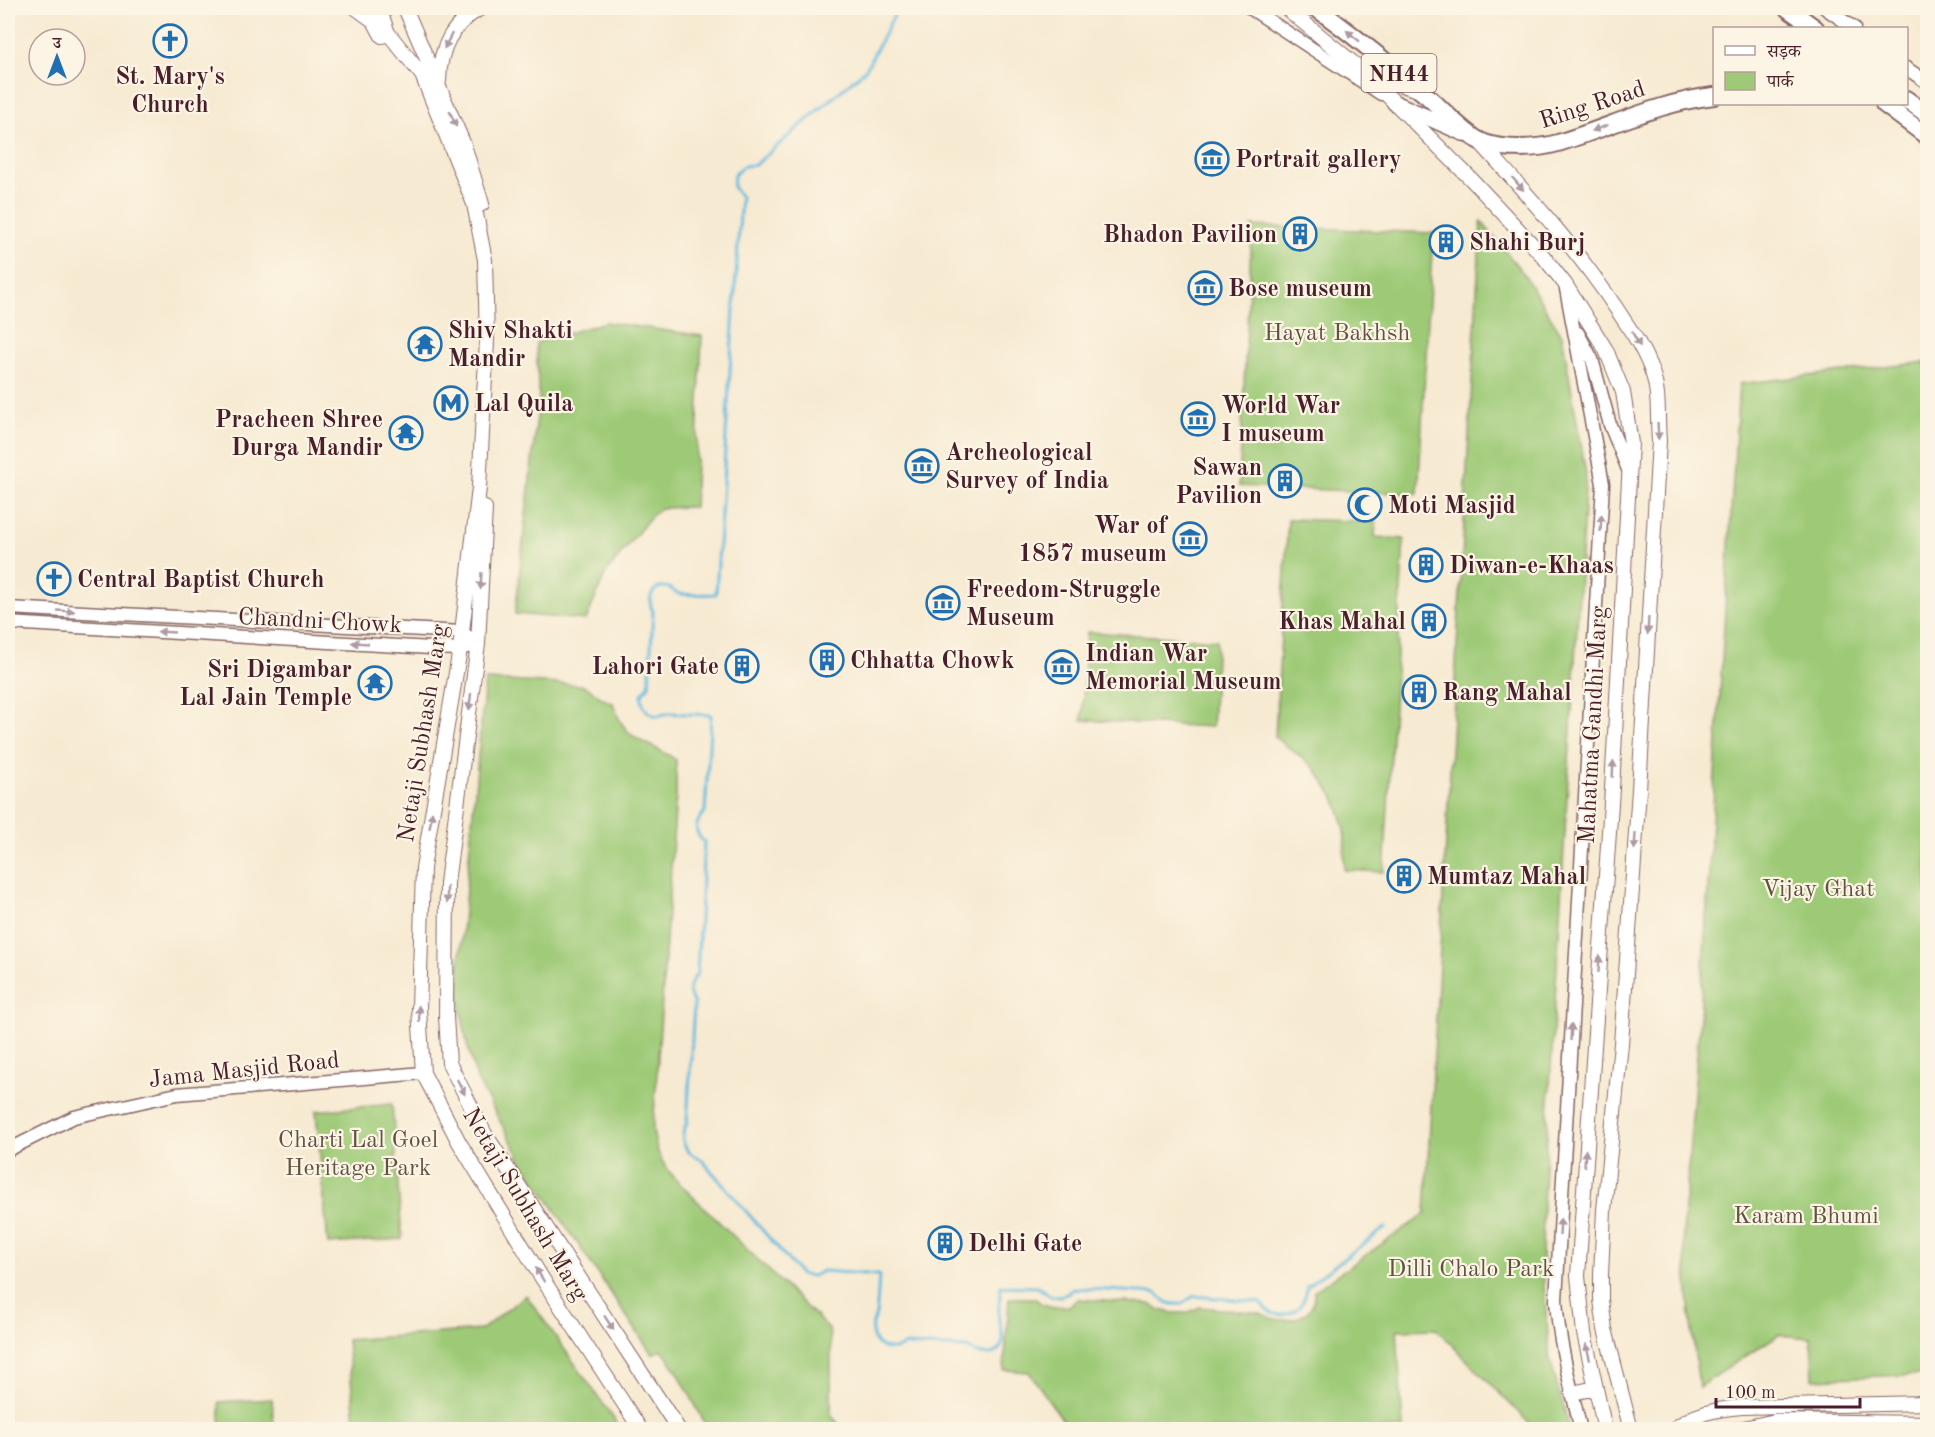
<svg xmlns="http://www.w3.org/2000/svg" width="1935" height="1437" viewBox="0 0 1935 1437" font-family="'Old Standard TT','Noto Serif Devanagari',serif">
<style>
.green{fill:#9eca77;stroke:#747451;stroke-width:1.5}
.lines{fill:none;stroke-linecap:round;stroke-linejoin:round}
.stream{stroke:#61b9de;stroke-width:3}
.tertiary-casing{stroke:#876665;stroke-width:15}
.secondary-casing{stroke:#876665;stroke-width:16}
.primary-casing{stroke:#876665;stroke-width:18}
.trunk-casing{stroke:#876665;stroke-width:20}
.tertiary{stroke:#fff;stroke-width:12}
.secondary{stroke:#fff;stroke-width:14}
.primary{stroke:#fff;stroke-width:15}
.trunk{stroke:#fff;stroke-width:16}
.oneway{fill:#ae9aa0}
.labels{text-anchor:middle;stroke-width:4.5;stroke-linejoin:round;paint-order:stroke}
.shield{fill:#fcf5e5;stroke:#7f5f63;stroke-width:1.5}
.shield-label{font-size:22px;font-weight:bold;fill:#4a1f2b}
.poi-label{font-size:24px;font-weight:bold;fill:#4a1f2b;stroke:#fcf5e5;text-anchor:start}
.street-label{font-size:24px;fill:#4a1f2b;stroke:#fcf5e5}
.park-label{font-size:24px;fill:#635242;stroke:#fcf5e5}
</style>
<rect width="100%" height="100%" fill="#fcf5e5"/>
<filter id="ink" filterUnits="userSpaceOnUse"><feTurbulence type="fractalNoise" baseFrequency=".0167" numOctaves="2"/><feDisplacementMap in="SourceGraphic" scale="12" xChannelSelector="R" yChannelSelector="G"/><feConvolveMatrix kernelMatrix="1 2 1 2 8 2 1 2 1" color-interpolation-filters="sRGB"/></filter>
<filter id="wash" filterUnits="userSpaceOnUse"><feTurbulence type="fractalNoise" baseFrequency=".008" numOctaves="4" result="noise"/><feDisplacementMap in="SourceGraphic" scale="24" xChannelSelector="R" yChannelSelector="G"/><feGaussianBlur stdDeviation="1.35" result="paint"/><feColorMatrix in="noise" values="0 0 0 0 0 0 0 0 0 0 0 0 0 0 0 0 0 1.4 0 .05"/><feComposite in="paint" operator="in"/></filter>
<g filter="url(#wash)">
<rect width="100%" height="100%" fill="#f7ead2"/>
<path class="green" d="M1481,221L1523,273L1562,335L1586,474L1543,1204L1542,1262L1550,1360L1570,1429H1535L1436,1329L1397,1330L1403,1429H1069L1029,1372L1004,1370L1009,1298H1034L1042,1304L1054,1307L1069,1306L1078,1299L1150,1304L1160,1310L1173,1313H1187L1200,1307L1261,1313C1280,1327 1317,1321 1314,1291L1425,1214Z
M1252,226L1433,233L1418,494L1239,486Z
M605,322L702,336L694,507L660,508L647,521L606,573L586,620L515,614L539,399L536,343Z
M1927,362V1374L1813,1379L1811,1338L1778,1335L1699,1387L1690,1315L1683,1234L1700,1017L1739,384Z
M1288,519L1376,522L1375,537L1404,539L1384,872L1344,870L1345,829L1336,800L1314,767L1275,737Z
M1087,632L1217,640L1212,727L1082,720Z
M485,680L581,685C597,690 595,698 613,703C624,743 647,740 676,760V795L653,1130C657,1157 663,1166 682,1186L829,1329L831,1347V1414L842,1429H708L677,1371L662,1349L652,1354L524,1164L477,1080L467,1044L460,1004L459,967Z
M392,1104L402,1239L328,1244L316,1111Z
M526,1295L621,1429H356L347,1340L481,1330Z
M272,1399L274,1429H221L219,1402Z"/>
<g class="lines">
<path class="stream" d="M898,8L866,69L755,165L743,166L734,175L733,187L741,197L716,594C707,594 686,596 677,593C673,591 671,587 665,587C651,586 647,601 653,611L649,686L642,694C641,706 646,713 657,716L668,713L711,715L705,812C695,822 693,832 704,842L697,974C688,985 687,992 694,1004L687,1123C678,1139 684,1153 701,1159L801,1275L813,1276L822,1271L879,1275C878,1288 878,1301 876,1314C875,1321 870,1325 872,1332C874,1350 892,1353 905,1345L968,1348C980,1357 1002,1359 1003,1338C1003,1331 999,1326 999,1319C998,1308 1000,1297 1001,1286L1038,1287L1051,1296H1059L1067,1294L1074,1288L1156,1293L1166,1302L1173,1304H1182L1194,1296L1260,1302C1276,1326 1306,1314 1307,1286L1385,1228"/>
</g>
</g>
<g filter="url(#ink)">
<g class="lines">
<defs>
<path id="tertiary" d="M1250,8L1381,94
M1825,8L1854,28
M1906,68L1928,83
M1566,289L1603,484L1556,1300C1559,1344 1571,1387 1581,1430
M1578,333L1592,359L1610,425L1629,472
M8,608L462,632L478,644
M8,623L431,648L460,649L467,647
M8,1150L74,1117L177,1094L423,1073"/>
<path id="secondary" d="M356,8L374,21L382,36
M379,8L388,33L422,75L474,204L485,260L487,341L479,488L460,649L423,868L419,1009L423,1073L459,1142L540,1275L641,1430
M405,8L464,145L482,204
M1286,8L1364,72L1472,180L1543,256L1565,284L1606,350L1623,392L1631,443L1612,789L1578,1276L1584,1333L1605,1430
M439,81C440,47 451,25 481,8
M1479,141C1527,194 1576,248 1616,308C1630,329 1644,349 1652,372C1660,393 1657,419 1659,441L1639,790L1621,1044L1604,1210L1601,1275V1300L1605,1329L1631,1430
M485,508L478,644L447,883L446,1017L449,1063L485,1134L679,1430
M1572,1393L1596,1388
M1673,1430C1693,1413 1718,1409 1742,1407L1928,1403
M1735,1430L1775,1421L1928,1423"/>
<path id="primary" d="M1364,72L1417,89
M1395,103L1463,133"/>
<path id="trunk" d="M1316,8C1354,35 1390,65 1426,95C1442,109 1460,129 1478,140C1497,151 1538,149 1558,143C1611,127 1659,102 1714,96
M1787,8L1815,28
M1906,99L1928,115
M1884,104L1928,137"/>
</defs>
<use href="#tertiary" class="tertiary-casing"/>
<use href="#secondary" class="secondary-casing"/>
<use href="#primary" class="primary-casing"/>
<use href="#trunk" class="trunk-casing"/>
<use href="#tertiary" class="tertiary"/>
<use href="#secondary" class="secondary"/>
<use href="#primary" class="primary"/>
<use href="#trunk" class="trunk"/>
</g>
<defs><path id="oneway-solid" d="M-6-.8H1V-3.2L6.5 0L1 3.2V.8H-6Z" transform="scale(1.5)"/></defs>
<g class="oneway">
<use href="#oneway-solid" transform="translate(1353 36) rotate(-141)"/>
<use href="#oneway-solid" transform="translate(448 41) rotate(117)"/>
<use href="#oneway-solid" transform="translate(453 119) rotate(67)"/>
<use href="#oneway-solid" transform="translate(1600 128) rotate(159)"/>
<use href="#oneway-solid" transform="translate(1518 184) rotate(49)"/>
<use href="#oneway-solid" transform="translate(1636 339) rotate(61)"/>
<use href="#oneway-solid" transform="translate(1658 431) rotate(87)"/>
<use href="#oneway-solid" transform="translate(1601 523) rotate(-87)"/>
<use href="#oneway-solid" transform="translate(481 581) rotate(93)"/>
<use href="#oneway-solid" transform="translate(66 611) rotate(3)"/>
<use href="#oneway-solid" transform="translate(1648 626) rotate(93)"/>
<use href="#oneway-solid" transform="translate(166 632) rotate(-177)"/>
<use href="#oneway-solid" transform="translate(360 643) rotate(-177)"/>
<use href="#oneway-solid" transform="translate(470 702) rotate(97)"/>
<use href="#oneway-solid" transform="translate(1613 769) rotate(-87)"/>
<use href="#oneway-solid" transform="translate(431 820) rotate(-80)"/>
<use href="#oneway-solid" transform="translate(1635 841) rotate(94)"/>
<use href="#oneway-solid" transform="translate(447 895) rotate(90)"/>
<use href="#oneway-solid" transform="translate(1599 964) rotate(-86)"/>
<use href="#oneway-solid" transform="translate(419 1014) rotate(-93)"/>
<use href="#oneway-solid" transform="translate(1571 1032) rotate(-87)"/>
<use href="#oneway-solid" transform="translate(461 1087) rotate(63)"/>
<use href="#oneway-solid" transform="translate(1585 1158) rotate(-86)"/>
<use href="#oneway-solid" transform="translate(1560 1227) rotate(-87)"/>
<use href="#oneway-solid" transform="translate(540 1275) rotate(-122)"/>
<use href="#oneway-solid" transform="translate(609 1323) rotate(57)"/>
<use href="#oneway-solid" transform="translate(1588 1352) rotate(-103)"/>
</g>
</g>
<defs>
<symbol id="church-ring" viewBox="-11 -11 22 22"><circle r="9.5" fill="#fcf5e5" stroke="#1f6fb2" stroke-width="1.5"/><path d="M-1.2-6h2.4v3.5h3.3v2.4h-3.3V6h-2.4V-.1h-3.3v-2.4h3.3Z" fill="#1f6fb2"/></symbol>
<symbol id="museum-ring" viewBox="-11 -11 22 22"><circle r="9.5" fill="#fcf5e5" stroke="#1f6fb2" stroke-width="1.5"/><path d="M0-6L6-3V-2H-6V-3ZM-5-1h2V3h-2ZM-1-1h2V3h-2ZM3-1h2V3H3ZM-6 4H6V6H-6Z" fill="#1f6fb2"/></symbol>
<symbol id="building-ring" viewBox="-11 -11 22 22"><circle r="9.5" fill="#fcf5e5" stroke="#1f6fb2" stroke-width="1.5"/><path d="M-4-6H4V6H1V3H-1V6H-4ZM-2.5-4.3h1.7v1.8h-1.7ZM.8-4.3h1.7v1.8H.8ZM-2.5-1h1.7V.8h-1.7ZM.8-1h1.7V.8H.8Z" fill="#1f6fb2"/></symbol>
<symbol id="temple-ring" viewBox="-11 -11 22 22"><circle r="9.5" fill="#fcf5e5" stroke="#1f6fb2" stroke-width="1.5"/><path d="M0-6L5-2H3V0L6.5 2.5H4V6H1.5V3h-3V6H-4V2.5H-6.5L-3 0V-2H-5Z" fill="#1f6fb2"/></symbol>
<symbol id="metro-ring" viewBox="-11 -11 22 22"><circle r="9.5" fill="#fcf5e5" stroke="#1f6fb2" stroke-width="1.5"/><path d="M-5.5 5V-5H-3L0 0L3-5H5.5V5H3V-.5L0 4L-3-.5V5Z" fill="#1f6fb2"/></symbol>
<symbol id="mosque-ring" viewBox="-11 -11 22 22"><circle r="9.5" fill="#fcf5e5" stroke="#1f6fb2" stroke-width="1.5"/><path d="M3.5-4.9A6 6 0 1 0 3.5 4.9A5 5 0 1 1 3.5-4.9Z" fill="#1f6fb2"/></symbol>
</defs>
<g fill-rule="evenodd">
<use href="#church-ring" x="151" y="22" width="38" height="38"/>
<use href="#museum-ring" x="1193" y="140" width="38" height="38"/>
<use href="#building-ring" x="1281" y="215" width="38" height="38"/>
<use href="#building-ring" x="1427" y="223" width="38" height="38"/>
<use href="#museum-ring" x="1186" y="269" width="38" height="38"/>
<use href="#temple-ring" x="406" y="325" width="38" height="38"/>
<use href="#metro-ring" x="432" y="384" width="38" height="38"/>
<use href="#museum-ring" x="1179" y="400" width="38" height="38"/>
<use href="#temple-ring" x="387" y="414" width="38" height="38"/>
<use href="#museum-ring" x="903" y="447" width="38" height="38"/>
<use href="#building-ring" x="1266" y="462" width="38" height="38"/>
<use href="#mosque-ring" x="1346" y="486" width="38" height="38"/>
<use href="#museum-ring" x="1171" y="520" width="38" height="38"/>
<use href="#building-ring" x="1407" y="546" width="38" height="38"/>
<use href="#church-ring" x="35" y="560" width="38" height="38"/>
<use href="#museum-ring" x="924" y="584" width="38" height="38"/>
<use href="#building-ring" x="1410" y="602" width="38" height="38"/>
<use href="#building-ring" x="808" y="641" width="38" height="38"/>
<use href="#building-ring" x="723" y="647" width="38" height="38"/>
<use href="#museum-ring" x="1043" y="648" width="38" height="38"/>
<use href="#temple-ring" x="356" y="664" width="38" height="38"/>
<use href="#building-ring" x="1400" y="673" width="38" height="38"/>
<use href="#building-ring" x="1385" y="857" width="38" height="38"/>
<use href="#building-ring" x="926" y="1224" width="38" height="38"/>
</g>
<g class="labels">
<rect class="shield" x="1361.5" y="54" width="75" height="38" rx="4.5"/>
<g class="shield-label">
<text x="1399" y="81">NH44</text>
</g>
<g class="poi-label">
<text x="170" y="84" text-anchor="middle">St. Mary's<tspan x="170" dy="28">Church</tspan></text>
<text x="1235" y="167">Portrait gallery</text>
<text x="1277" y="242" text-anchor="end">Bhadon Pavilion</text>
<text x="1469" y="250">Shahi Burj</text>
<text x="1228" y="296">Bose museum</text>
<text x="448" y="338">Shiv Shakti<tspan x="448" dy="28">Mandir</tspan></text>
<text x="474" y="411">Lal Quila</text>
<text x="1221" y="413">World War<tspan x="1221" dy="28">I museum</tspan></text>
<text x="383" y="427" text-anchor="end">Pracheen Shree<tspan x="383" dy="28">Durga Mandir</tspan></text>
<text x="945" y="460">Archeological<tspan x="945" dy="28">Survey of India</tspan></text>
<text x="1262" y="475" text-anchor="end">Sawan<tspan x="1262" dy="28">Pavilion</tspan></text>
<text x="1388" y="513">Moti Masjid</text>
<text x="1167" y="533" text-anchor="end">War of<tspan x="1167" dy="28">1857 museum</tspan></text>
<text x="1449" y="573">Diwan-e-Khaas</text>
<text x="77" y="587">Central Baptist Church</text>
<text x="966" y="597">Freedom-Struggle<tspan x="966" dy="28">Museum</tspan></text>
<text x="1406" y="629" text-anchor="end">Khas Mahal</text>
<text x="1085" y="661">Indian War<tspan x="1085" dy="28">Memorial Museum</tspan></text>
<text x="850" y="668">Chhatta Chowk</text>
<text x="719" y="674" text-anchor="end">Lahori Gate</text>
<text x="352" y="677" text-anchor="end">Sri Digambar<tspan x="352" dy="28">Lal Jain Temple</tspan></text>
<text x="1442" y="700">Rang Mahal</text>
<text x="1427" y="884">Mumtaz Mahal</text>
<text x="968" y="1251">Delhi Gate</text>
</g>
<g class="street-label">
<text transform="translate(1592 104) rotate(-18)" y="8">Ring Road</text>
<text transform="translate(320 620) rotate(3)" y="8">Chandni Chowk</text>
<text transform="translate(1592 725) rotate(-87)" y="8">Mahatma Gandhi Marg</text>
<text transform="translate(422 733) rotate(-81)" y="8">Netaji Subhash Marg</text>
<text transform="translate(244 1069) rotate(-6)" y="8">Jama Masjid Road</text>
<text transform="translate(526 1204) rotate(59)" y="8">Netaji Subhash Marg</text>
</g>
<g class="park-label">
<text x="1337" y="340">Hayat Bakhsh</text>
<text x="1818" y="896">Vijay Ghat</text>
<text x="358" y="1147">Charti Lal Goel<tspan x="358" dy="28">Heritage Park</tspan></text>
<text x="1806" y="1223">Karam Bhumi</text>
<text x="1471" y="1276">Dilli Chalo Park</text>
</g>
</g>
<rect width="1935" height="1437" fill="none" stroke="#fcf5e5" stroke-width="30"/>
<rect x="1713" y="27" width="195" height="78" fill="#fcf5e5" stroke="#b59f9b" stroke-width="1.5"/>
<rect x="1725" y="46" width="30" height="9" fill="#ffffff" stroke="#b59f9b" stroke-width="1.5"/>
<text x="1767" y="57" font-size="18" fill="#4a1f2b">सड़क</text>
<rect x="1725" y="72" width="30" height="18" fill="#9eca77" stroke="#b59f9b" stroke-width="1.5"/>
<text x="1767" y="87" font-size="18" fill="#4a1f2b">पार्क</text>
<g transform="translate(57 57)"><circle r="28" fill="#fcf5e5" stroke="#b59f9b" stroke-width="1.5"/>
<path d="M0-4.5L10 22L0 15L-10 22Z" fill="#1f6fb2"/>
<text y="-9" font-size="16" font-weight="bold" text-anchor="middle" fill="#4a1f2b">उ</text>
</g>
<path d="M1716 1398v9h144v-9" fill="none" stroke="#4a1f2b" stroke-width="3"/>
<text x="1725" y="1398" font-size="18" fill="#4a1f2b" stroke="#fcf5e5" stroke-width="4.5" paint-order="stroke">100 m</text>
</svg>
